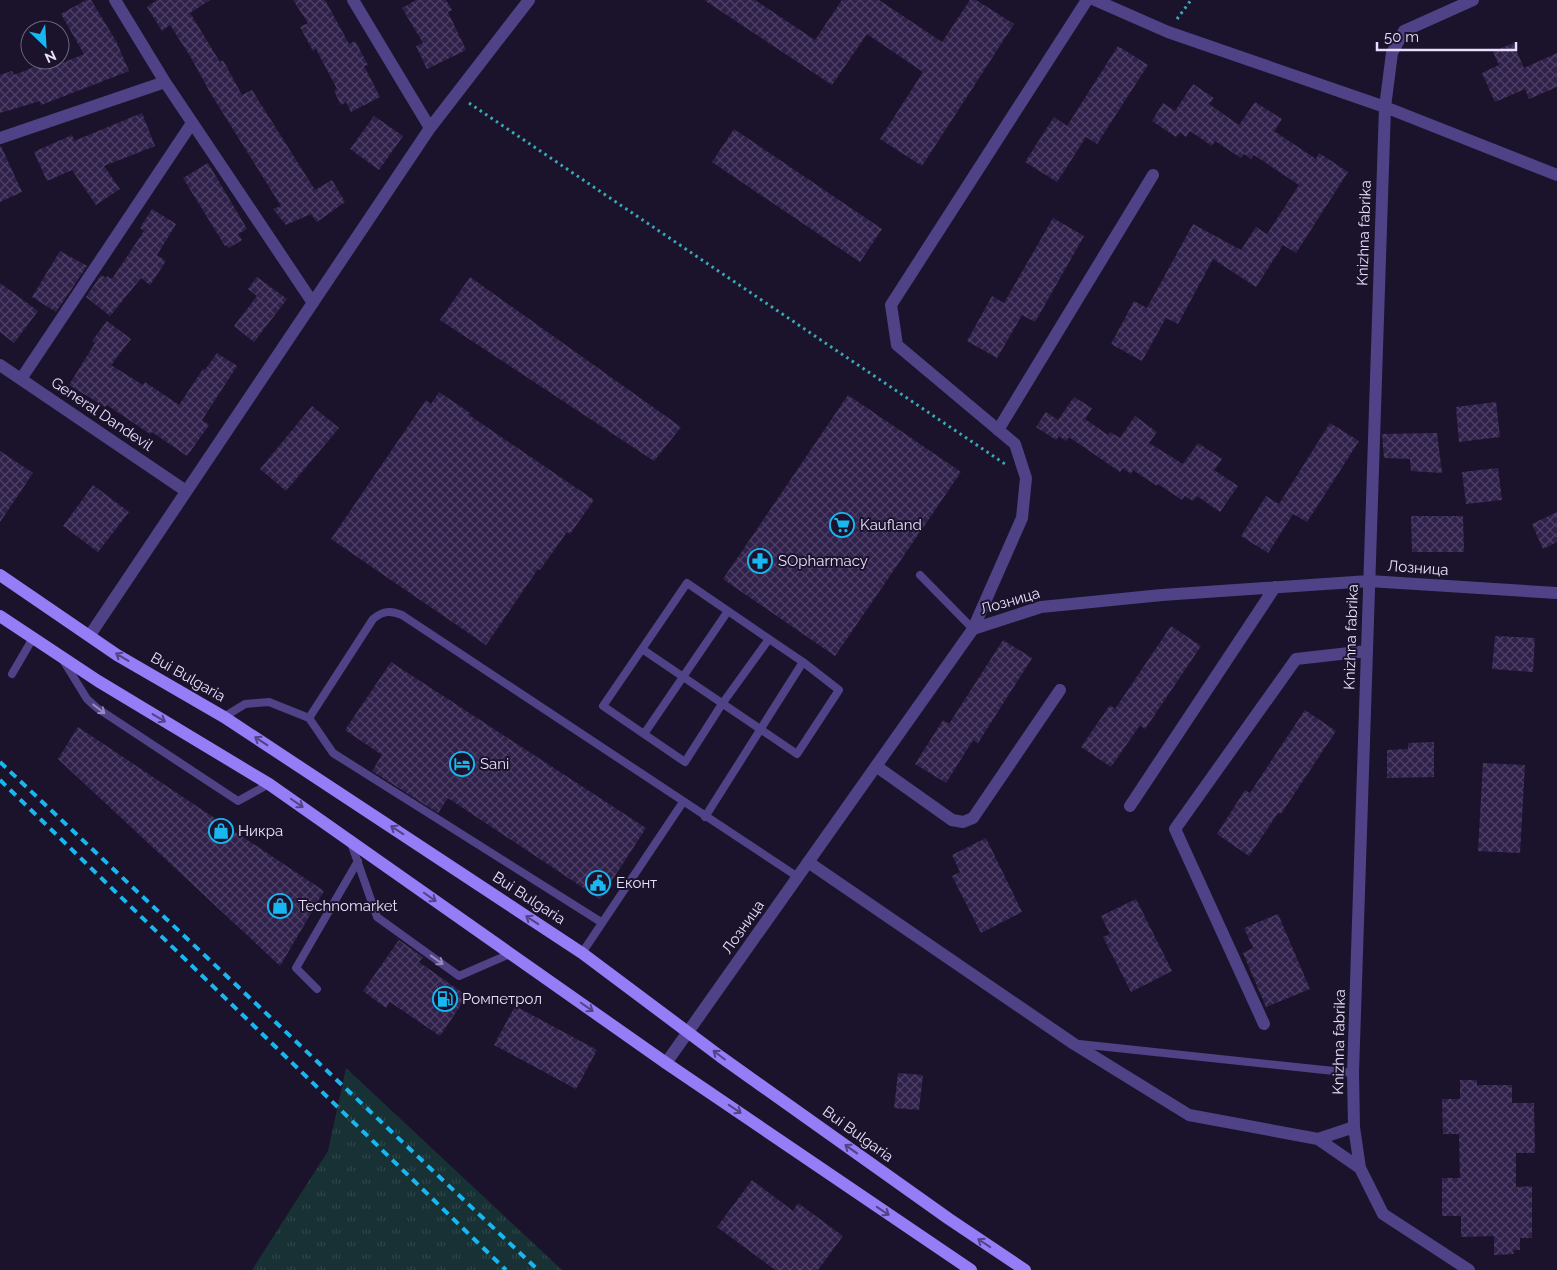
<svg xmlns="http://www.w3.org/2000/svg" width="1557" height="1270" viewBox="0 0 1557 1270" font-family="Raleway,sans-serif">
<style>
.grass{fill:url(#grass-tufts)}
.building{fill:url(#building-cross-hatch)}
.lines{fill:none;stroke-linecap:round;stroke-linejoin:round}
.path{stroke:#3aa9b6;stroke-width:3;stroke-dasharray:2.5 4;stroke-linecap:butt}
.lane{stroke:#504287;stroke-width:8}
.street{stroke:#504287;stroke-width:12}
.secondary{stroke:#947df6;stroke-width:12}
.rail{stroke:#18b7f0;stroke-width:4;stroke-dasharray:8 6;stroke-linecap:butt}
.oneway{stroke:#514386}
.oneway2{stroke:#9489bc}
.labels{text-anchor:middle;stroke-width:4;stroke-linejoin:round;paint-order:stroke}
.street-label{font-size:15px;fill:#e8dffd;stroke:#1b132b}
.poi-label{font-size:15px;fill:#e8dffd;stroke:#1b132b;text-anchor:start}
</style>
<defs>
<pattern id="grass-tufts" width="24" height="20" patternUnits="userSpaceOnUse" patternTransform="scale(1.25)"><rect width="24" height="20" fill="#173135"/><path d="M3 7l-1-3M5 7V3M7 7l1-3M15 17l-1-3M17 17v-4M19 17l1-3" fill="none" stroke="#2e4549"/></pattern>
<pattern id="building-cross-hatch" width="8" height="8" patternUnits="userSpaceOnUse" patternTransform="scale(1.25)"><rect width="8" height="8" fill="#30214b"/><path d="M0 0l8 8M0 8l8-8" fill="none" stroke="#4e4166"/></pattern>
</defs>
<rect width="100%" height="100%" fill="#1b132b"/>
<path class="grass" d="M346,1068L562,1270H252L328,1151Z"/>
<path class="building" d="M86,0H91L116,41L129,71L41,105L40,101L0,113V75L12,71L14,75L52,60L55,66L84,54L61,14Z
M157,0H210L190,13L220,62L223,60L242,95L252,90L315,190L332,180L345,202L317,222L311,214L286,225L273,209L281,206L211,94L190,56L170,25L162,31L147,7Z
M293,0H325L349,44L355,41L368,65L364,66L380,97L351,112L346,102L341,105L334,91L337,89L316,49L313,51L300,27L308,23Z
M416,0H446L452,10L448,12L466,50L427,69L416,46L423,43L402,8Z
M704,0H755L815,40L842,0H879L942,42L970,0H976L1014,24L922,166L880,139L923,72L867,34L832,85Z
M1513,43L1524,68L1557,53V87L1529,99L1525,89L1495,102L1482,73L1499,65L1493,52Z
M1118,46L1148,65L1097,144L1086,137L1057,182L1025,162L1054,117L1067,126Z
M1193,84L1214,98L1209,104L1239,125L1255,102L1282,119L1274,131L1316,159L1319,153L1348,172L1296,253L1283,245L1256,287L1213,259L1178,324L1166,318L1142,361L1111,344L1134,301L1147,308L1193,224L1241,250L1256,227L1267,234L1299,185L1254,155L1251,159L1244,154L1241,158L1215,141L1212,146L1190,131L1186,137L1180,132L1176,137L1152,121L1163,103L1175,111Z
M142,113L155,146L104,166L120,189L96,205L72,170L47,181L34,152L72,135L74,141Z
M374,116L403,136L379,170L350,149Z
M734,129L882,229L860,262L712,162Z
M0,146H1L22,192L0,202Z
M208,163L247,229L238,234L242,240L229,248L226,245L225,246L183,178Z
M152,209L176,224L157,255L166,261L150,285L141,278L110,316L86,297L101,275L106,278L107,276L112,279L144,231L140,228Z
M1053,218L1084,236L1035,322L1022,315L997,358L967,341L992,296L1004,303Z
M60,251L87,266L56,312L32,297Z
M257,277L287,299L254,342L234,326L257,296L248,289Z
M470,277L681,427L654,461L440,320Z
M0,283L38,311L14,343L0,332Z
M107,321L131,339L111,365L143,385L145,382L179,405L203,369L205,370L217,353L237,366L202,420L209,425L187,456L152,432L150,434L107,405L105,407L69,385L95,343L92,341Z
M439,392L470,413L469,415L594,500L570,534L567,532L540,570L538,569L486,645L331,539L426,400L431,404Z
M848,395L961,472L835,656L723,579Z
M1074,397L1092,408L1085,419L1108,435L1110,432L1120,438L1135,416L1157,432L1149,443L1183,464L1198,443L1222,459L1214,470L1238,486L1220,512L1197,496L1193,501L1185,496L1182,500L1158,484L1157,486L1133,470L1131,474L1123,468L1120,472L1069,437L1066,441L1059,436L1056,440L1036,427L1046,412L1058,420Z
M1496,402L1500,437L1459,442L1456,407Z
M312,406L339,428L286,491L260,469Z
M1330,423L1359,441L1307,522L1293,514L1268,553L1241,536L1266,496L1279,504Z
M1437,433L1442,473L1411,471L1410,459L1384,458L1382,434Z
M0,451L33,473L0,522Z
M1498,468L1502,500L1466,504L1462,472Z
M93,485L129,512L98,552L63,526Z
M1557,512V542L1543,549L1532,524Z
M1411,516H1463L1464,552H1412Z
M1171,626L1201,646L1145,729L1140,725L1111,767L1081,747L1110,705L1115,709Z
M1495,636L1535,638L1533,672L1492,669Z
M1003,640L1032,658L978,743L973,740L946,783L915,764L943,720L949,724Z
M391,662L646,828L600,899L448,798L438,813L372,771L382,755L345,730Z
M1305,710L1336,731L1281,814L1278,813L1249,856L1217,834L1245,790L1250,793Z
M78,727L324,891L280,966L58,759Z
M1434,742V777L1387,778V750L1408,749V743Z
M1483,763L1525,765L1520,853L1478,851Z
M986,838L1022,912L981,933L952,876L960,872L952,855Z
M1136,899L1172,971L1131,992L1103,937L1110,934L1101,916Z
M1278,914L1310,989L1266,1007L1243,953L1253,948L1244,928Z
M399,940L423,957L419,962L467,996L440,1036L390,1002L386,1008L363,991Z
M515,1006L597,1050L576,1089L494,1045Z
M898,1073L923,1075L919,1110L894,1108Z
M1460,1080H1477V1085H1512V1103H1534L1535,1153H1516V1187L1532,1186V1238H1520V1250H1513L1514,1254L1494,1255V1236L1461,1237V1216H1442V1178H1460L1459,1134H1443L1442,1099H1460Z
M752,1180L793,1211L798,1203L843,1236L818,1270H775L717,1227Z"/>
<g class="lines">
<path class="path" d="M1177,19L1191,0
M469,103L1005,464"/>
<path class="lane" d="M920,575L973,629
M642,649L687,583L769,639L722,704L685,762L603,706L642,649L797,754L839,690L803,662L769,639
M63,660L87,699L97,708L238,801L269,784
M12,674L33,638
M224,717L245,704L269,702L309,718L333,753L601,922
M309,718L373,619C383,611 390,610 402,615L798,877
M644,734L728,611
M705,817L803,662
M351,843L377,917L459,976L510,954
M582,953L683,802
M317,989L296,968L358,861
M1079,1044L1353,1073"/>
<path class="street" d="M115,0L165,82L313,303
M353,0L430,128
M1095,0L1168,32L1385,107L1557,175
M0,138L165,82
M0,365L186,491
M21,379L192,123
M998,430L1153,175
M973,629L1022,518L1026,478L1015,444L897,345L891,305L1087,0
M90,635L430,128L529,0
M876,766L952,820L963,822L973,818L1060,690
M1130,806L1275,587
M808,862L1074,1044L1189,1115L1318,1139L1354,1127
M1264,1024L1175,829L1296,659L1367,651
M666,1063L973,629L1041,607L1162,595L1369,581L1557,593
M1318,1139L1360,1168
M1469,1270L1383,1214L1360,1168L1354,1127L1353,1073L1385,107L1392,53L1404,31L1473,0"/>
<path class="secondary" d="M0,575L117,655L224,717L582,953L721,1057L949,1219L1025,1270
M0,616L98,681L269,784L666,1063L971,1270"/>
<path class="rail" d="M0,762L538,1270
M0,780L506,1270"/>
</g>
<defs><path id="oneway-shaft" d="M-6 0H5M1.5-3L5.5 0L1.5 3" fill="none" stroke-width="1.6" stroke-linecap="round" stroke-linejoin="round" transform="scale(1.25)"/></defs>
<g class="oneway">
<use href="#oneway-shaft" transform="translate(122 657) rotate(-149)"/>
<use href="#oneway-shaft" transform="translate(159 718) rotate(31)"/>
<use href="#oneway-shaft" transform="translate(261 741) rotate(-147)"/>
<use href="#oneway-shaft" transform="translate(297 803) rotate(35)"/>
<use href="#oneway-shaft" transform="translate(397 830) rotate(-147)"/>
<use href="#oneway-shaft" transform="translate(430 897) rotate(35)"/>
<use href="#oneway-shaft" transform="translate(532 920) rotate(-147)"/>
<use href="#oneway-shaft" transform="translate(587 1007) rotate(35)"/>
<use href="#oneway-shaft" transform="translate(719 1055) rotate(-143)"/>
<use href="#oneway-shaft" transform="translate(735 1109) rotate(34)"/>
<use href="#oneway-shaft" transform="translate(851 1149) rotate(-144)"/>
<use href="#oneway-shaft" transform="translate(883 1211) rotate(34)"/>
<use href="#oneway-shaft" transform="translate(984 1243) rotate(-146)"/>
</g>
<g class="oneway2">
<use href="#oneway-shaft" transform="translate(99 709) rotate(38)"/>
<use href="#oneway-shaft" transform="translate(437 960) rotate(36)"/>
</g>
<defs>
<symbol id="supermarket-ring" viewBox="-11 -11 22 22"><circle r="9.5" fill="#1b132b" stroke="#18b7f0" stroke-width="1.5"/><path d="M-6-5.5h2.5l.6 2H6L4.5 2H-2.5L-4.4-4H-6ZM-1.5 3.2a1.3 1.3 0 1 0 .1 0ZM3 3.2a1.3 1.3 0 1 0 .1 0Z" fill="#18b7f0"/></symbol>
<symbol id="pharmacy-ring" viewBox="-11 -11 22 22"><circle r="9.5" fill="#1b132b" stroke="#18b7f0" stroke-width="1.5"/><path d="M-2-6h4v4h4v4h-4v4h-4v-4h-4v-4h4Z" fill="#18b7f0"/></symbol>
<symbol id="hotel-ring" viewBox="-11 -11 22 22"><circle r="9.5" fill="#1b132b" stroke="#18b7f0" stroke-width="1.5"/><path d="M-6-4.5h1.5V1H6V5H4.5V3h-9V5H-6ZM-4 0a1.8 1.8 0 1 1 3.6 0ZM.5 0V-2.5h3Q6-2.5 6 0Z" fill="#18b7f0"/></symbol>
<symbol id="shop-ring" viewBox="-11 -11 22 22"><circle r="9.5" fill="#1b132b" stroke="#18b7f0" stroke-width="1.5"/><path d="M-5-2.5h2.3a2.7 3.5 0 0 1 5.4 0H5L5.5 6h-11ZM-1.5-2.5h3a1.5 2.3 0 0 0-3 0Z" fill="#18b7f0"/></symbol>
<symbol id="civic-ring" viewBox="-11 -11 22 22"><circle r="9.5" fill="#1b132b" stroke="#18b7f0" stroke-width="1.5"/><path d="M-.6-6.5H3V-4.5H.6V-3L4-1V1h2V6H-6V1h2V-1L-.6-3ZM-1.2 2.5V6h2.4V2.5Z" fill="#18b7f0"/></symbol>
<symbol id="fuel-ring" viewBox="-11 -11 22 22"><circle r="9.5" fill="#1b132b" stroke="#18b7f0" stroke-width="1.5"/><path d="M-5.5-6h7V0h2V4h1.3V-2.5L3-4.5l.8-.8L6-3V5H2.5V1h-1V6h-7ZM-4.2-4.7v3.2H.2V-4.7Z" fill="#18b7f0"/></symbol>
</defs>
<g fill-rule="evenodd">
<use href="#supermarket-ring" x="828" y="511" width="28" height="28"/>
<use href="#pharmacy-ring" x="746" y="547" width="28" height="28"/>
<use href="#hotel-ring" x="448" y="750" width="28" height="28"/>
<use href="#shop-ring" x="207" y="817" width="28" height="28"/>
<use href="#civic-ring" x="584" y="869" width="28" height="28"/>
<use href="#shop-ring" x="266" y="892" width="28" height="28"/>
<use href="#fuel-ring" x="431" y="985" width="28" height="28"/>
</g>
<g class="labels">
<g class="street-label">
<text transform="translate(1364 233) rotate(-88)" y="5">Knizhna fabrika</text>
<text transform="translate(102 414) rotate(34)" y="5">General Dandevil</text>
<text transform="translate(1418 568) rotate(4)" y="5">Лозница</text>
<text transform="translate(1010 601) rotate(-16)" y="5">Лозница</text>
<text transform="translate(1351 637) rotate(-88)" y="5">Knizhna fabrika</text>
<text transform="translate(188 677) rotate(30)" y="5">Bui Bulgaria</text>
<text transform="translate(529 898) rotate(33)" y="5">Bui Bulgaria</text>
<text transform="translate(743 927) rotate(-55)" y="5">Лозница</text>
<text transform="translate(1339 1042) rotate(-89)" y="5">Knizhna fabrika</text>
<text transform="translate(858 1134) rotate(36)" y="5">Bui Bulgaria</text>
</g>
<g class="poi-label">
<text x="860" y="530">Kaufland</text>
<text x="778" y="566">SOpharmacy</text>
<text x="480" y="769">Sani</text>
<text x="238" y="836">Никра</text>
<text x="616" y="888">Еконт</text>
<text x="298" y="911">Technomarket</text>
<text x="462" y="1004">Ромпетрол</text>
</g>
</g>
<g transform="translate(45 45) rotate(155)"><circle r="24" fill="#1b132b" stroke="#6d657f"/>
<path d="M0-4L9 19L0 12L-9 19Z" fill="#18b7f0"/>
<text y="-8" font-size="14" font-weight="bold" text-anchor="middle" fill="#e8dffd">N</text>
</g>
<path d="M1377 42v8h139v-8" fill="none" stroke="#e8dffd" stroke-width="2.5"/>
<text x="1384" y="42" font-size="15" fill="#e8dffd" stroke="#1b132b" stroke-width="4" paint-order="stroke">50 m</text>
</svg>
